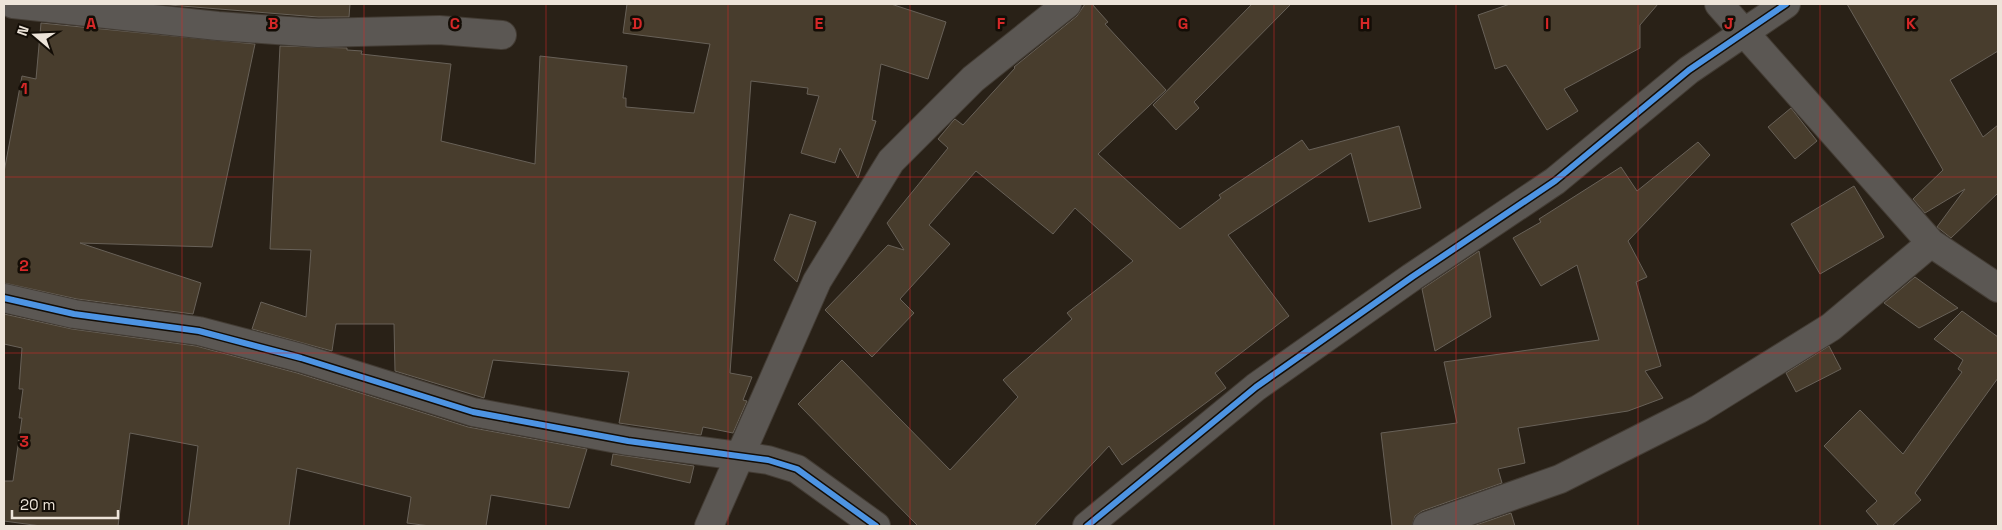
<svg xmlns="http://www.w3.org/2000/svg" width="2002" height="530" viewBox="0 0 2002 530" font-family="'Space Grotesk',sans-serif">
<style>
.building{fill:#483d2d;stroke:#686158}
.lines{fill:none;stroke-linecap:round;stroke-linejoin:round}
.minor-casing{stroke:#433c34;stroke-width:30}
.minor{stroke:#5b5753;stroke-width:28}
.cycleway-casing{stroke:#130d06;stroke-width:9}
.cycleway{stroke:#4d94e3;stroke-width:6}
.grid{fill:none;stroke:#d62828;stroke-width:1;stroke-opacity:0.55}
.grid-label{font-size:16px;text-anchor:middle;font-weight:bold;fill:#d62828;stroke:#130d06;stroke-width:5;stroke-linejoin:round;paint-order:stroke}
</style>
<rect width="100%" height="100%" fill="#292117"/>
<path class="building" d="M157,4H350L349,17H318Z
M627,4H891L946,22L928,79L881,64L872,120L876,121L858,178L840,148L835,163L801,153L819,96L807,94L808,88L751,81L730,373L752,377L743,400L747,401L733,433L703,427L701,435L619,423L629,372L493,360L484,398L395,371L394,324H336L332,351L252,329L261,302L306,317L311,250L270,249L280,46L347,48V50L362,51L361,54L451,64L441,141L535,164L540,56L627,66L623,98H626V107L694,113L710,44L623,33Z
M1085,4H1092L1108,22L1105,24L1166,90L1098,154L1180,229L1221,198L1219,195L1302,140L1309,150L1399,126L1421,208L1369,222L1351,153L1228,235L1289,316L1215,373L1226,388L1122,465L1109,446L1034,526H918L798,404L842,360L950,470L1018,397L1003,380L1072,319L1067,313L1133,261L1075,208L1053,234L976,171L929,225L950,244L900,299L914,313L872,357L825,310L888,245L904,250L887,223L948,148L938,139L953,121L955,119L963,125L1015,68L1014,67L1077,16Z
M1252,4H1291L1194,102L1199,108L1176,130L1153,105Z
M1510,4H1658L1640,25V48L1564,89L1578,111L1547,130L1506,65L1495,69L1478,15Z
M1847,4H1998V51L1950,80L1983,137L1998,125V193L1951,238L1937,227L1965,189L1925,213L1913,199L1943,170Z
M41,23L255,44L212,247L80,243L201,283L193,314L77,299L4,283V172L22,76L36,79Z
M1791,108L1817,141L1795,159L1768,127Z
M1698,142L1710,155L1628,241L1647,277L1636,282L1661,366L1645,371L1663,398L1628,411L1518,428L1525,463L1498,469L1502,483L1422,511L1415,516L1412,526H1392L1381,433L1457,423L1444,362L1599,340L1577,265L1541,286L1513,238L1541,222L1539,219L1621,167L1637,191Z
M1854,186L1884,237L1820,274L1791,224Z
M790,214L816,222L797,282L774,260Z
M1479,251L1491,317L1435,351L1422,289Z
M1915,277L1937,293L1958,308L1919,328L1884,303Z
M1962,311L1998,337V378L1915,493L1921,500L1892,526H1879L1866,511L1877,501L1824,446L1860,410L1903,454L1962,372L1958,369L1963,360L1934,339Z
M4,314L72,329L196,346L297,373L468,427L587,449L569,508L491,495L486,526H430L407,523L411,497L297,468L289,526H188L198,446L130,433L118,526H41L4,521V481H13L22,418H19L23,389H19L22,348L4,344Z
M1829,346L1841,369L1796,392L1786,373Z
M613,454L694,466L690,483L611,465Z
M1511,513L1515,526H1473Z"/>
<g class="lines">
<defs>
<path id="minor" d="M13,4L218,26L318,33L439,30L502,35
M1719,4L1931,243L1998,288
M4,298L74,314L199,331L301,358L473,412L628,441L768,460L797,469L876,526
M709,526L817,281L891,161L973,79L1067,4
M1087,526L1256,387L1412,277L1555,181L1689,70L1786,4
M1427,526L1560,479L1699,409L1831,327L1931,243"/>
</defs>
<use href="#minor" class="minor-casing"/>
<use href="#minor" class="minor"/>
<defs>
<path id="cycleway" d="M4,298L74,314L199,331L301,358L473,412L628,441L768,460L797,469L876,526
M1087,526L1256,387L1412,277L1555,181L1689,70L1786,4"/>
</defs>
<use href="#cycleway" class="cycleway-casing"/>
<use href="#cycleway" class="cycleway"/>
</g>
<path class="grid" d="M182,4V526M364,4V526M546,4V526M728,4V526M910,4V526M1092,4V526M1274,4V526M1456,4V526M1638,4V526M1820,4V526M4,177H1998M4,353H1998"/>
<g class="grid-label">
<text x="91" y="29">A</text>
<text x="273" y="29">B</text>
<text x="455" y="29">C</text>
<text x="637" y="29">D</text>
<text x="819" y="29">E</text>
<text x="1001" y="29">F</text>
<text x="1183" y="29">G</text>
<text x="1365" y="29">H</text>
<text x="1547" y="29">I</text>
<text x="1729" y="29">J</text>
<text x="1911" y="29">K</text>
<text x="24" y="94">1</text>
<text x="24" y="271">2</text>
<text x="24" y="447">3</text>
</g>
<rect width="2002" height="530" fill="none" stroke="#ede4d9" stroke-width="10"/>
<g transform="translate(35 35) rotate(289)" stroke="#130d06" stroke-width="4" paint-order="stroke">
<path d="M0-4L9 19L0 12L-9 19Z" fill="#ede4d9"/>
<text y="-8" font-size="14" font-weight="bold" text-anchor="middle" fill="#ede4d9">N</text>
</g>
<path d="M12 510v8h106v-8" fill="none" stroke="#ede4d9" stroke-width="2.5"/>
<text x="20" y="510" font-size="15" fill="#ede4d9" stroke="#130d06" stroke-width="4" paint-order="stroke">20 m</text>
</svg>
